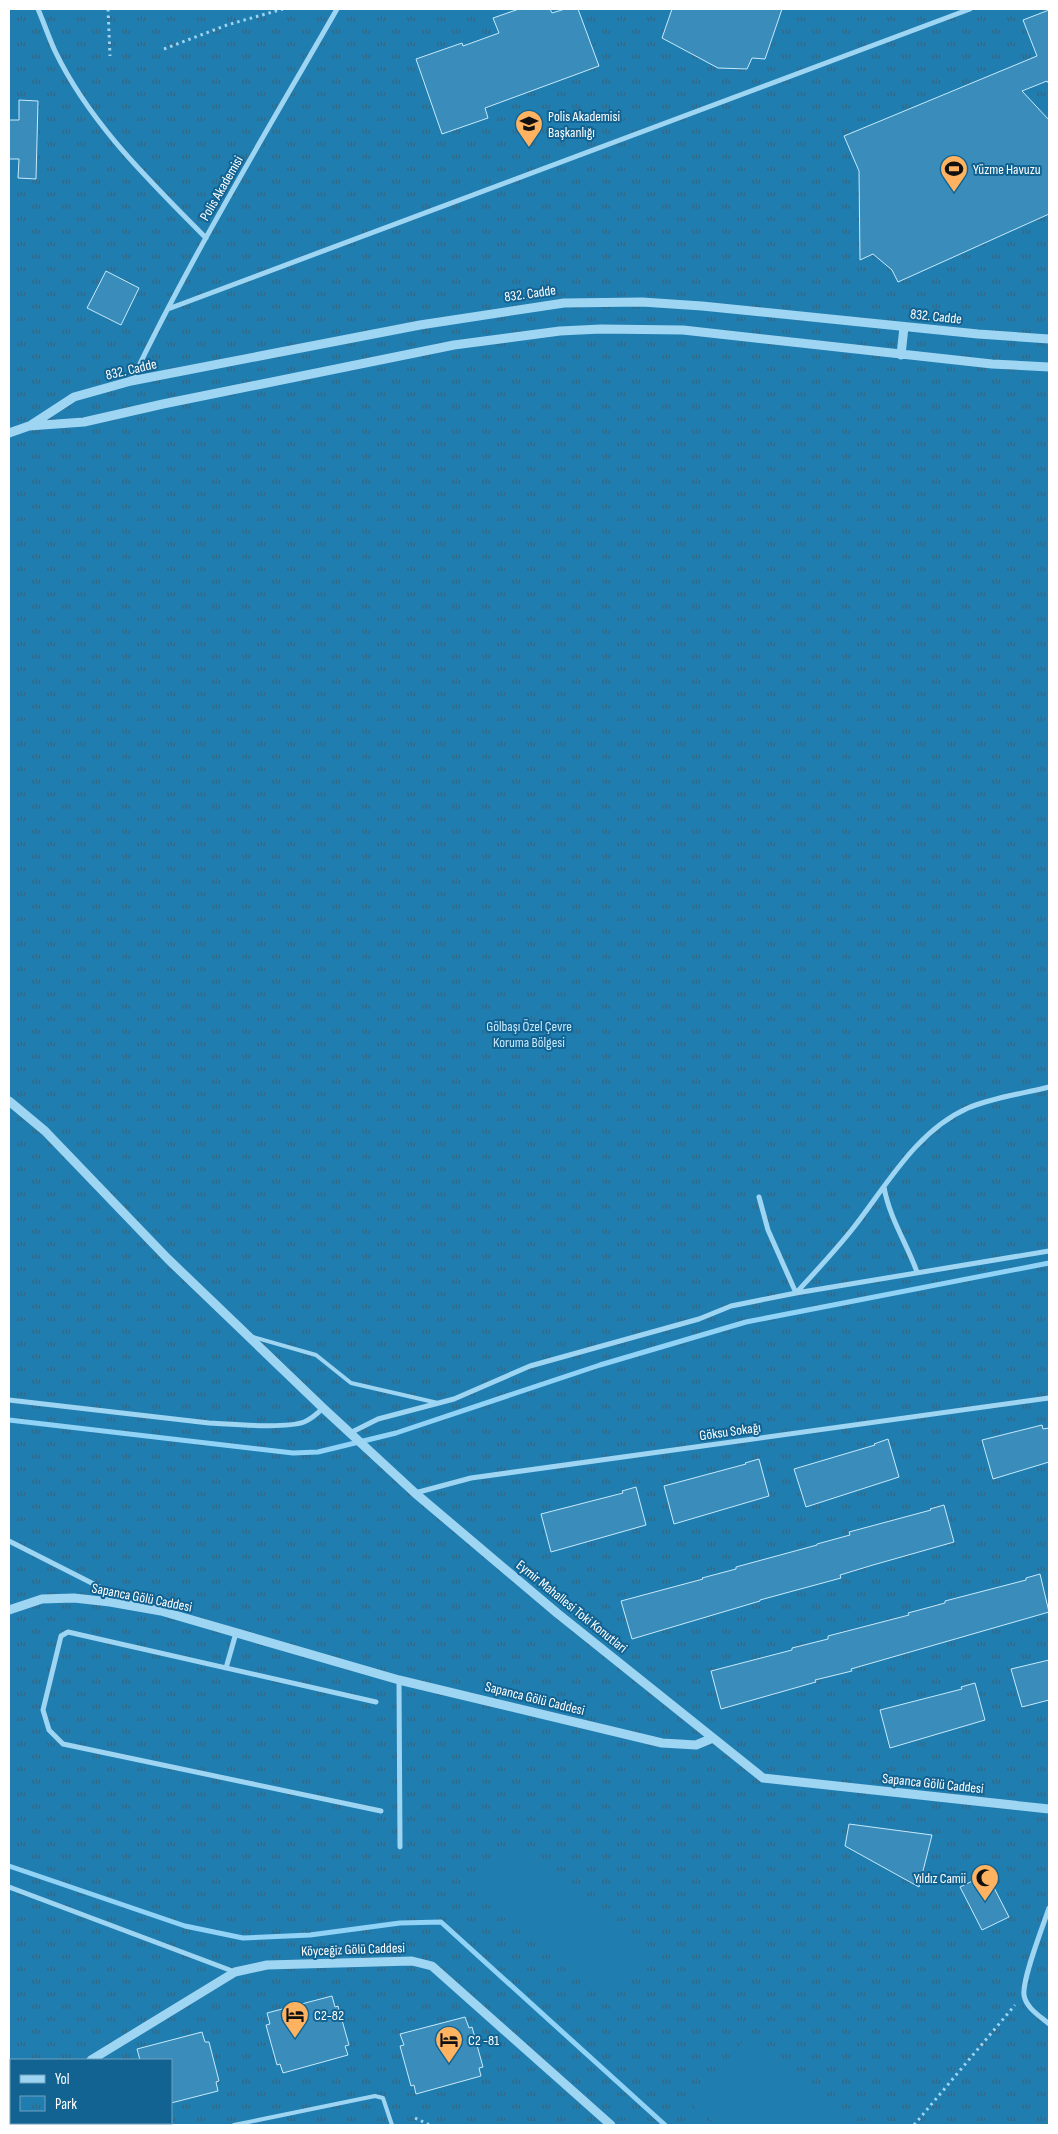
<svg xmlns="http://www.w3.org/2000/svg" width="1058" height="2134" viewBox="0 0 1058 2134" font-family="'Sofia Sans Condensed',sans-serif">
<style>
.park{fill:url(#park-tufts);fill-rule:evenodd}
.garden{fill:#207db0}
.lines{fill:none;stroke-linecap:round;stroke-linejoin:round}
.stream{stroke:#90d3f6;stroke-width:5}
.building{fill:#3a8dbb;stroke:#c6eafd}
.path{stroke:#9ed5f2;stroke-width:3;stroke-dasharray:2.5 4;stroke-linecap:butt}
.service{stroke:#9ed5f2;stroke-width:4}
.minor{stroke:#9ed5f2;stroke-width:5}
.tertiary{stroke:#9ed5f2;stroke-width:9}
.labels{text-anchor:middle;stroke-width:4;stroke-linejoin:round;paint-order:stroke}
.poi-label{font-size:14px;fill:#fff;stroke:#126392;text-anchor:start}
.street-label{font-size:14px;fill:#fff;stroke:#126392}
.park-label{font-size:14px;fill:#c6eafd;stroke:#126392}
</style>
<defs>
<pattern id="park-tufts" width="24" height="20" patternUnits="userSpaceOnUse" patternTransform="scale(1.25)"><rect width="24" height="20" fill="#207db0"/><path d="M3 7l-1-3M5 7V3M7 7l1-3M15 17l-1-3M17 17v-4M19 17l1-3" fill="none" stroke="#346783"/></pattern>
</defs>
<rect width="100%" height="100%" fill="#126392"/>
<path class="park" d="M9,9H1049V2125H9ZM11,2060H171V2123H11Z"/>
<path class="garden" d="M511,1844L645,1953L612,1992L479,1883Z
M744,2040L842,2123L841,2125H717L690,2103Z"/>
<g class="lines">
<path class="stream" d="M9,1420L293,1453L318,1452L396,1433L600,1365L746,1322L1049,1263
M9,1866L185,1926L243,1938L310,1935L400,1923L441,1922L665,2125"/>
</g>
<path class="building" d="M519,9H550L552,13L565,9H578L599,66L485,108L488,118L442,134L416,59L462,43L463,46L499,33L493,18Z
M672,9H782L765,59L752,58L747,69L718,68L662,38Z
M1049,10V84L1047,81L1022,91L1049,120V214L898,282L892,270L873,254L860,260L859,171L844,136L1037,56L1023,20Z
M19,100L38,101L36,179L18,178L19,159H9V120H19Z
M106,271L139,288L121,325L87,308Z
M1042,1425L1043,1429L1049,1428V1462L993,1479L982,1440Z
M888,1439L899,1477L806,1507L794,1469L875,1445L874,1444Z
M759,1459L769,1496L674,1524L664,1486L746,1464L745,1463Z
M636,1487L646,1525L551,1552L541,1514L623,1493L622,1491Z
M944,1505L954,1542L873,1565L840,1575L841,1578L760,1600V1601L632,1639L621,1601L703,1579L702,1578L736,1569V1567L817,1545V1544L850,1535L849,1532L931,1510L930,1509Z
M1040,1574L1049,1612L851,1669L852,1671L815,1680L816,1682L721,1709L711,1671L792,1650V1648L828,1639V1636L909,1615L908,1613L945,1603V1601L1026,1580V1578Z
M1049,1660V1700L1022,1707L1011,1669Z
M975,1683L985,1720L890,1748L880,1710L962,1689L961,1687Z
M849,1824L932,1835L919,1887L845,1846Z
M987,1874L1009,1917L982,1930L960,1887Z
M332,1996L335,2007L338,2006L349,2045L345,2046L348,2055L283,2073L280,2064L277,2065L266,2025L270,2024L267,2013Z
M465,2017L469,2028L472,2027L483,2067L479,2068L481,2076L416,2094L414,2085L411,2086L400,2046L404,2045L400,2034Z
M202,2032L205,2042H209L219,2081L216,2082L218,2091L171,2103V2060H140L137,2049Z"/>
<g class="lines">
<path class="path" d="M108,9L110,56
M164,49L227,25L283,9
M415,2118L430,2125
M914,2125L1015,2005"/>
<path class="service" d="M253,1337L316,1355L351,1383L438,1403
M234,2125L375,2096L383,2098L392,2125"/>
<path class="minor" d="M38,9C44,23 49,38 55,51C90,124 150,181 206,238
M168,309L970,9
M132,380C193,253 267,131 337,9
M884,1187C889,1217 907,1244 917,1272
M759,1197L768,1230L796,1293C816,1271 836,1250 854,1227C887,1185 916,1131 968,1108C994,1097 1022,1094 1049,1087
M9,1400L209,1423C230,1424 285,1429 304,1422C311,1419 317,1414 323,1408
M350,1433L378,1419L454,1399L530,1366L699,1319L731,1306L796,1293L1049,1251
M415,1493L471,1478L1049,1398
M9,1541L133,1604
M226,1668L236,1633
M399,1680L400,1847
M376,1702L68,1632L61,1636L43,1710L49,1730L63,1744L381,1811
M9,1887L235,1972
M1049,1908C1043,1926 1022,1979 1024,1995C1026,2008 1040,2016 1049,2024
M121,2123L124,2125"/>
<path class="tertiary" d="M901,355L904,327
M31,425L74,397L131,381L420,325L564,303L642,302L702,306L978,334L1049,339
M9,433L29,426L84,422L163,404L454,345L560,331L601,329L683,330L992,364L1049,367
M9,1101L45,1131L168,1259L323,1408L415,1493L557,1613L763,1778L1049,1809
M9,1610L42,1599L74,1598L110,1602L161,1611L399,1680L662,1743L696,1745L713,1738
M91,2060L235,1972L267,1965L412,1961L432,1966L611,2125
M9,2109L11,2108"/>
</g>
<defs>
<symbol id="university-pin" viewBox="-11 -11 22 30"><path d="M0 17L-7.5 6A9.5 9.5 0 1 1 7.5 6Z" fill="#ffb260" stroke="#126392"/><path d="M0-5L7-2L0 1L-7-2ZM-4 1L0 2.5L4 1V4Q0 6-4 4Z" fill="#111"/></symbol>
<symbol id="stadium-pin" viewBox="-11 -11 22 30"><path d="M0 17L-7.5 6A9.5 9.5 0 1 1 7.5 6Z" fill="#ffb260" stroke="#126392"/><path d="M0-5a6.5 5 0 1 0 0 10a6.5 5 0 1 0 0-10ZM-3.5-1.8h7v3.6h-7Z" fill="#111"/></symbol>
<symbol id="mosque-pin" viewBox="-11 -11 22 30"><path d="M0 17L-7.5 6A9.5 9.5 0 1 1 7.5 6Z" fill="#ffb260" stroke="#126392"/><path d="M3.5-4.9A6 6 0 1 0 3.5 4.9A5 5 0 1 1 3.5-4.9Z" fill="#111"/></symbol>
<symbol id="hotel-pin" viewBox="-11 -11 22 30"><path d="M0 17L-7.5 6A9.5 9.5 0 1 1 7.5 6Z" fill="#ffb260" stroke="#126392"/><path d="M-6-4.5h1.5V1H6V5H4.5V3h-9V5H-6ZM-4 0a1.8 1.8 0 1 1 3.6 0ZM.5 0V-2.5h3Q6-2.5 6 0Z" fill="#111"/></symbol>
</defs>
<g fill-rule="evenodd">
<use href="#university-pin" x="513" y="108" width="32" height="43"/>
<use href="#stadium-pin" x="938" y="153" width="32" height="43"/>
<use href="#mosque-pin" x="969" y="1862" width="32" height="43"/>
<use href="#hotel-pin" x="279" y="1999" width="32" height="43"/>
<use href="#hotel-pin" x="433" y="2024" width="32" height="43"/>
</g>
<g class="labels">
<g class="poi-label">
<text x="548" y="121">Polis Akademisi<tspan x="548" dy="16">Başkanlığı</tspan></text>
<text x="973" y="174">Yüzme Havuzu</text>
<text x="966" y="1883" text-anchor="end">Yıldız Camii</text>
<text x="314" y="2020">C2-82</text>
<text x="468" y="2045">C2 -81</text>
</g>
<g class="street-label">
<text transform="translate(221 188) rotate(-60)" y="5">Polis Akademisi</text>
<text transform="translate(530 293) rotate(-8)" y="5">832. Cadde</text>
<text transform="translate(936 316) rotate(6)" y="5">832. Cadde</text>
<text transform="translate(131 369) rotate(-13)" y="5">832. Cadde</text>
<text transform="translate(730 1431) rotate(-8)" y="5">Göksu Sokağı</text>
<text transform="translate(142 1597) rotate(11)" y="5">Sapanca Gölü Caddesi</text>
<text transform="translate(572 1606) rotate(39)" y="5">Eymir Mahallesi Toki Konutlari</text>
<text transform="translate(535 1698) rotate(14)" y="5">Sapanca Gölü Caddesi</text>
<text transform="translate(933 1783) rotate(6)" y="5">Sapanca Gölü Caddesi</text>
<text transform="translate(353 1949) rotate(-2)" y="5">Köyceğiz Gölü Caddesi</text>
</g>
<g class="park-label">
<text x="529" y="1031">Gölbaşı Özel Çevre<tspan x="529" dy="16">Koruma Bölgesi</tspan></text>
</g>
</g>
<rect width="1058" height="2134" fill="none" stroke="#ffffff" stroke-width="20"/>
<rect x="10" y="2059" width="162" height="65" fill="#126392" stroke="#71a1be"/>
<rect x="20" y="2075" width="25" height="8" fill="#9ed5f2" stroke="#71a1be"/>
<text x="55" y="2084" font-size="15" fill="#ffffff">Yol</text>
<rect x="20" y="2096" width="25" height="15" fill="url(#park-tufts)" stroke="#71a1be"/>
<text x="55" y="2109" font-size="15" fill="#ffffff">Park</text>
</svg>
